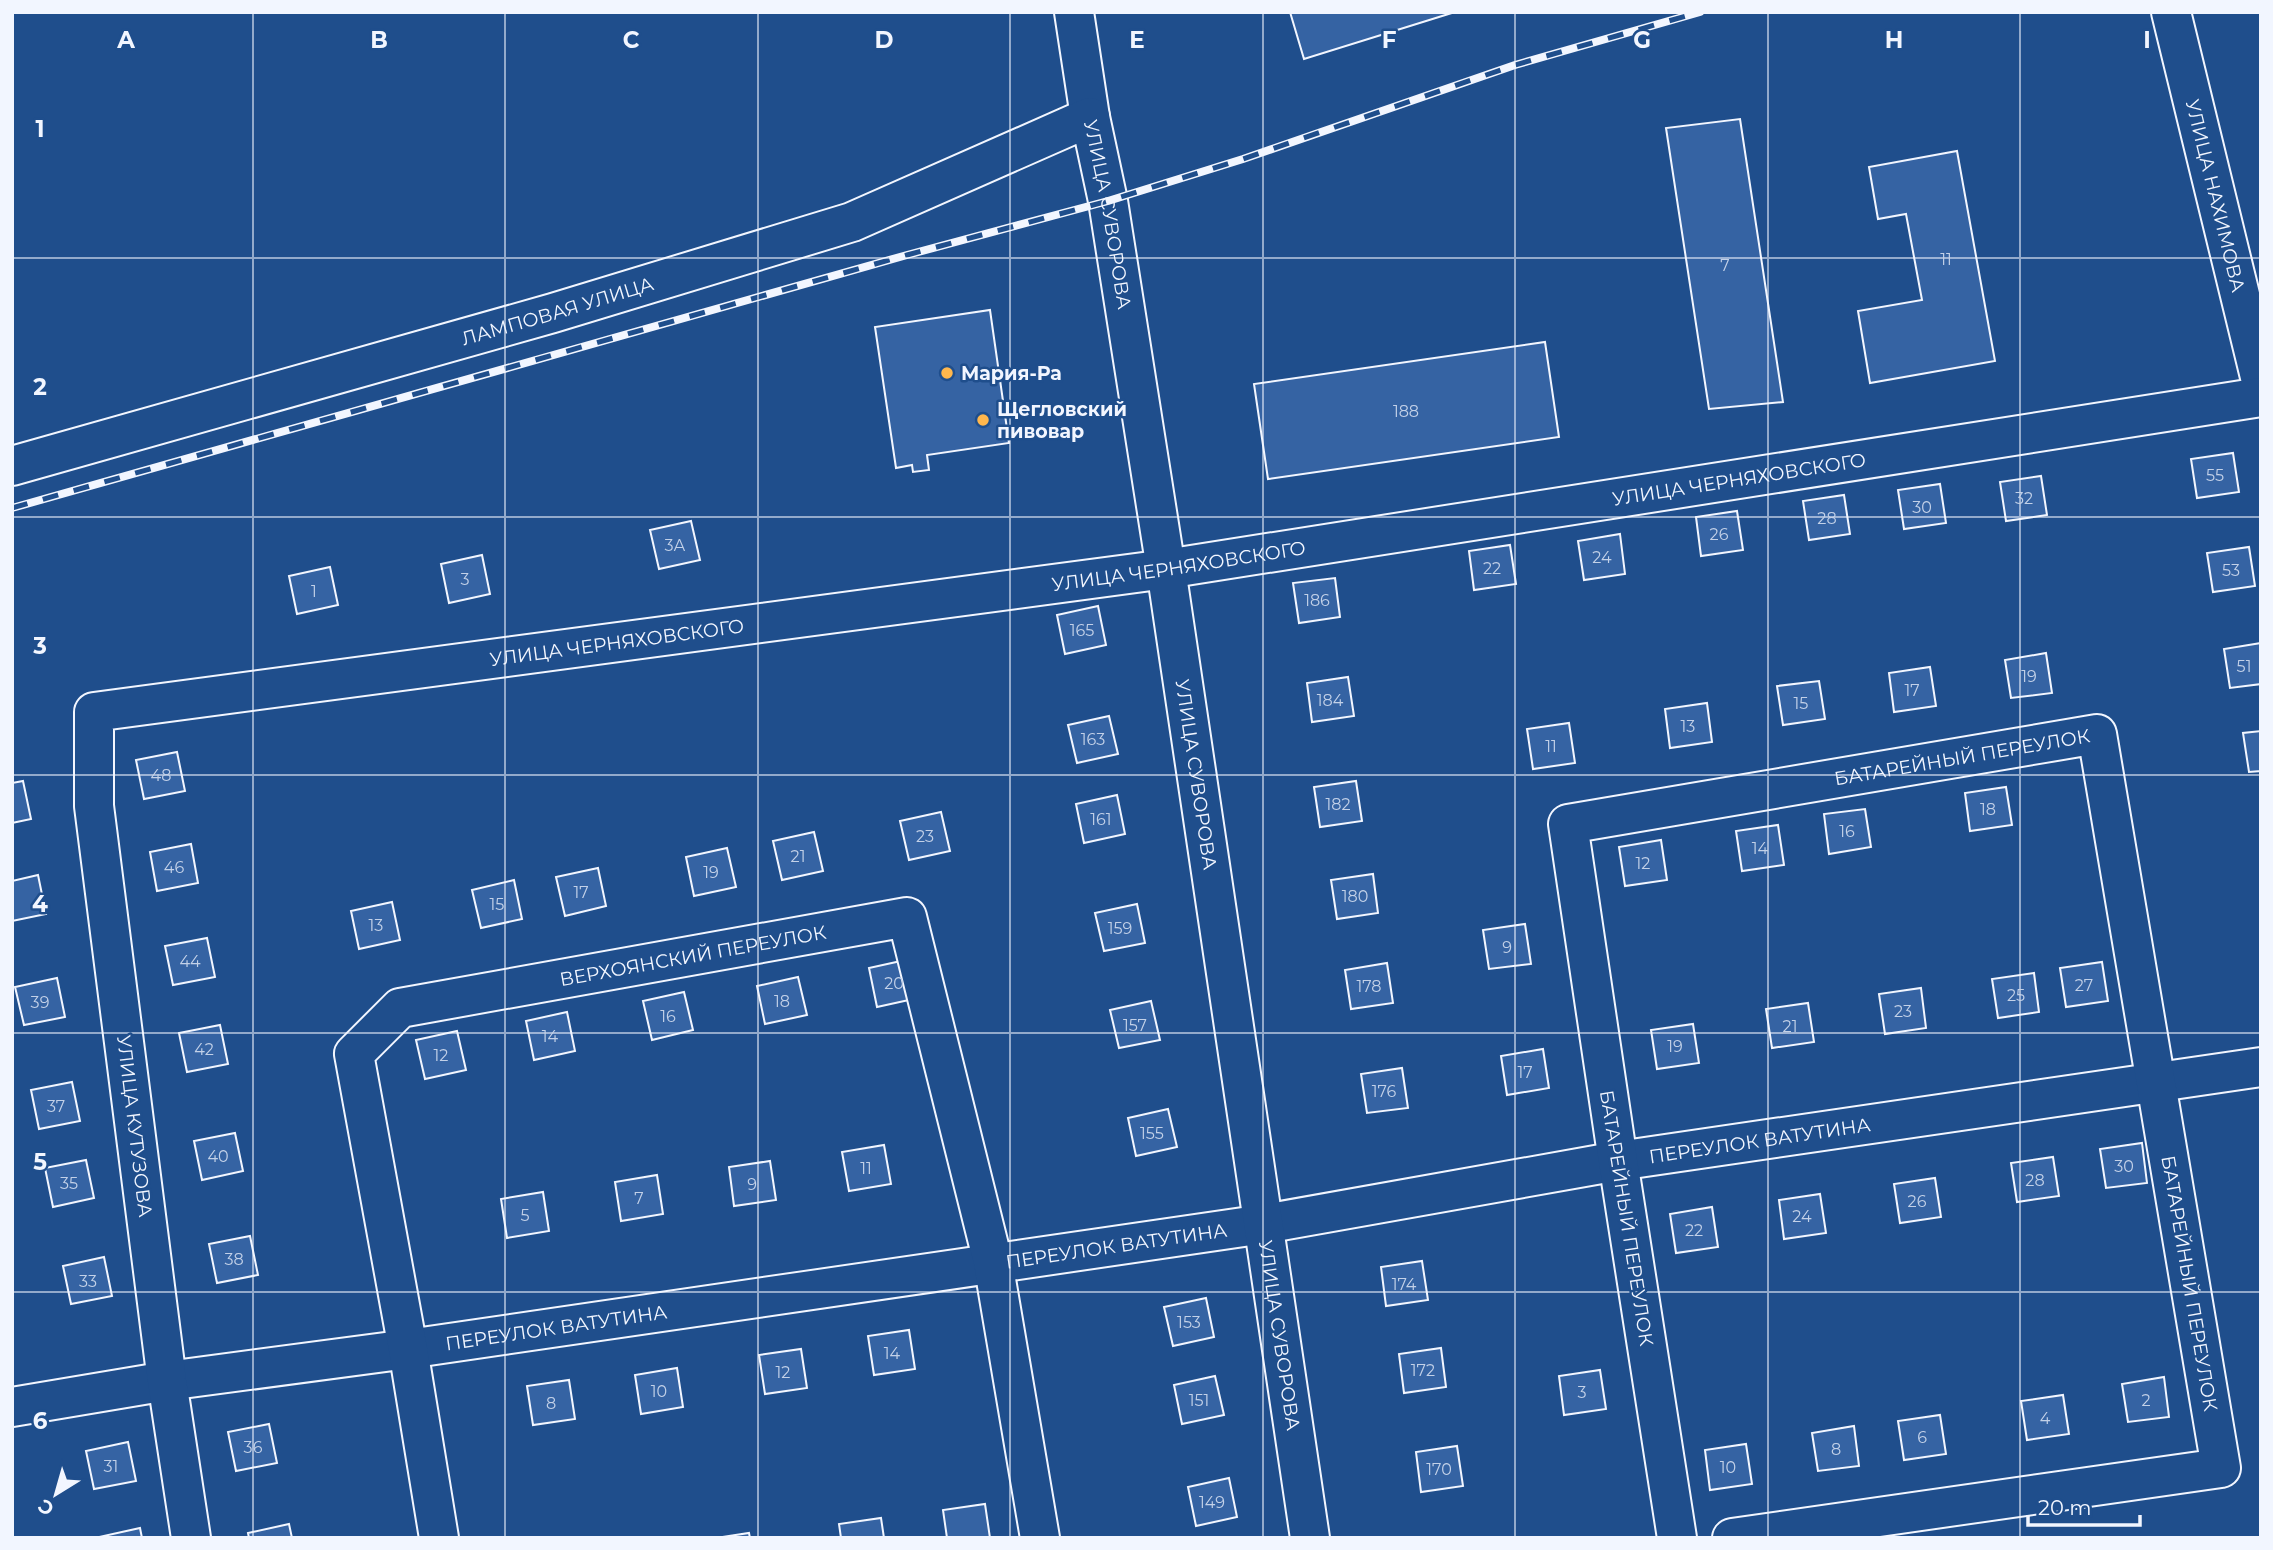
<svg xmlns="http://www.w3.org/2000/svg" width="2273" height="1550" viewBox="0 0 2273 1550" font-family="Montserrat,sans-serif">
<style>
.building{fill:#3563a3;stroke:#f2f6ff;stroke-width:2}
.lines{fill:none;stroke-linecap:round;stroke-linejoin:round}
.minor-casing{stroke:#f2f6ff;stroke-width:42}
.major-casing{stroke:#f2f6ff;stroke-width:42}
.minor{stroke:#1f4e8c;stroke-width:38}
.major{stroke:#1f4e8c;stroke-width:38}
.rail-casing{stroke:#f2f6ff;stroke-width:8}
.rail{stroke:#1f4e8c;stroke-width:5;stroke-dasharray:16;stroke-linecap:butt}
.grid{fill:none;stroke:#f2f6ff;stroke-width:2;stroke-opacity:0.55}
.poi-dot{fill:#ffb74d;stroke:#1f4e8c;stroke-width:2.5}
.labels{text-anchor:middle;stroke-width:5;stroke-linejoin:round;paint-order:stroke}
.number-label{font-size:16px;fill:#c3d1e8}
.street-label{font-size:19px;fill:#f2f6ff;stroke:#1f4e8c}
.poi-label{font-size:19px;font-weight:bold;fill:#f2f6ff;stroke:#1f4e8c;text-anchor:start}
.grid-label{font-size:23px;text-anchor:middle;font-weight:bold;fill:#f2f6ff;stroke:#1f4e8c;stroke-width:5;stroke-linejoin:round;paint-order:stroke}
</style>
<rect width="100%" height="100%" fill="#1f4e8c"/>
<path class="building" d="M1290,12H1455L1304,59Z
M1740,119L1783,402L1709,409L1666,128Z
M1957,151L1995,361L1870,383L1858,311L1922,300L1906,214L1878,219L1869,167Z
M990,310L1009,443L927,455L929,470L913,472L912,465L896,468L875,327Z
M1545,342L1559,437L1268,479L1254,384Z
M2233,453L2239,492L2197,498L2191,459Z
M2041,476L2047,515L2006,521L2000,482Z
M1940,484L1946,523L1904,529L1898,490Z
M1844,495L1850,534L1809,540L1803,501Z
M1737,511L1743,550L1701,556L1696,517Z
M691,521L700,560L659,569L650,530Z
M1620,534L1625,574L1584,580L1578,541Z
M1510,545L1516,584L1474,590L1469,551Z
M2249,547L2255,586L2213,592L2207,553Z
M482,555L490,594L449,603L441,564Z
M330,567L338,605L297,614L289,576Z
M1335,578L1340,617L1299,623L1293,583Z
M1098,606L1106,645L1065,654L1057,615Z
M2261,643V684L2230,688L2224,649Z
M2046,653L2052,693L2011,698L2005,660Z
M1930,667L1936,706L1894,712L1889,673Z
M1348,677L1354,716L1312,722L1307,683Z
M1819,681L1825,719L1783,725L1777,686Z
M1707,703L1712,742L1670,748L1665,709Z
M1109,716L1118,754L1077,763L1068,725Z
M1569,723L1575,763L1533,769L1527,729Z
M2261,731V771L2249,772L2243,733Z
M177,752L185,791L144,799L136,760Z
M23,781L31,819L12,823V783Z
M1356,781L1362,821L1320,827L1314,787Z
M2006,787L2012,825L1970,831L1965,793Z
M1117,795L1125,834L1084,843L1076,804Z
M1865,809L1871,847L1829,854L1824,814Z
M941,812L950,851L909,860L900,821Z
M1778,825L1784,865L1742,871L1736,831Z
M814,832L823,871L782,880L773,841Z
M1661,840L1667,880L1625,886L1619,847Z
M191,844L198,883L157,891L150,852Z
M727,848L736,887L694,896L686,857Z
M598,868L606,906L565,916L556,877Z
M1373,874L1378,913L1337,919L1331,880Z
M38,875L46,914L12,921V881Z
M514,880L522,919L481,928L472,890Z
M392,902L400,940L359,949L351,911Z
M1137,904L1145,943L1104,951L1095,913Z
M1525,924L1531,964L1489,969L1483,930Z
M207,938L215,977L173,985L165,946Z
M910,959L918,998L877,1007L869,968Z
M2102,962L2108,1001L2066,1007L2060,968Z
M1387,963L1393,1003L1351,1009L1345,970Z
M2034,973L2039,1012L1998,1018L1992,979Z
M798,977L807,1015L765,1024L757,986Z
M57,978L65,1017L24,1025L15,987Z
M1921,988L1926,1028L1885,1034L1879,994Z
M684,992L693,1030L652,1040L643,1001Z
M1151,1001L1160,1040L1119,1048L1110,1010Z
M1808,1003L1814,1042L1772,1048L1766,1009Z
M567,1012L575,1051L534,1060L526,1021Z
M1693,1024L1699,1063L1657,1069L1651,1030Z
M220,1025L228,1064L187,1072L179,1033Z
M457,1031L466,1070L425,1079L416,1040Z
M1543,1049L1549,1088L1507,1095L1501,1056Z
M1402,1068L1408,1108L1367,1113L1361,1074Z
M72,1082L80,1121L39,1129L31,1090Z
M1168,1109L1177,1147L1136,1156L1128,1118Z
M235,1133L243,1171L202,1180L194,1141Z
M2142,1143L2147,1183L2106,1188L2100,1149Z
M884,1145L891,1184L849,1191L842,1152Z
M2053,1157L2059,1196L2017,1202L2011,1163Z
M86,1160L94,1198L53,1207L45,1168Z
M770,1161L776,1200L734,1206L729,1167Z
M657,1175L663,1214L621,1221L615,1182Z
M1935,1178L1941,1217L1900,1223L1894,1184Z
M543,1192L549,1231L507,1238L501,1199Z
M1820,1194L1826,1233L1784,1239L1779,1200Z
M1712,1207L1718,1247L1676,1253L1670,1214Z
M250,1236L258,1275L217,1283L209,1244Z
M104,1257L112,1296L71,1304L63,1266Z
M1422,1261L1428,1300L1386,1306L1381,1267Z
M1206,1298L1214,1337L1173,1346L1164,1307Z
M909,1330L915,1369L874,1375L868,1336Z
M1441,1348L1446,1387L1404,1393L1399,1354Z
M801,1349L807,1388L765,1394L759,1355Z
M677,1368L683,1407L641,1414L635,1375Z
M1600,1370L1606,1409L1564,1415L1559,1376Z
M1215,1376L1224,1415L1182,1424L1174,1385Z
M2164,1377L2169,1417L2128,1422L2122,1384Z
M569,1380L575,1419L533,1425L527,1386Z
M2063,1395L2069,1434L2027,1440L2021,1401Z
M1940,1415L1946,1454L1904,1460L1898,1421Z
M269,1424L277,1463L236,1471L228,1432Z
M1854,1426L1859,1466L1818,1471L1812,1433Z
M128,1442L136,1481L94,1489L86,1451Z
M1746,1444L1752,1484L1710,1490L1705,1450Z
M1457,1446L1463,1486L1421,1492L1416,1452Z
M1229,1478L1237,1517L1196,1526L1188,1487Z
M985,1504L990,1538H947L943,1510Z
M881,1518L884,1538H841L839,1524Z
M289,1524L292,1538H249L248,1533Z
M140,1528L142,1538H99V1537Z
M749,1533L750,1538H716Z"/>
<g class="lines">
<defs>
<g id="minor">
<path d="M1074,12L1090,117"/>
<path id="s1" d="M2171,12L2261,381"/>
<path id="s2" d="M12,1407L167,1381L408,1349L1264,1224L1618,1161L2261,1067"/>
<path id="s3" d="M191,1538L167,1381L94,806V712L1166,569L2261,397"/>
<path id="s4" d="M439,1538L408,1349L354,1054L400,1008L907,917L993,1262L1040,1538"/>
<path id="s5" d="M1677,1538L1618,1161L1568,824L2097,734L2221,1468L1732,1538"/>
</g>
<g id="major">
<path id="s6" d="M12,466L553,313L852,222L1090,117L1108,201L1166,569L1310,1538"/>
</g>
</defs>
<use href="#minor" class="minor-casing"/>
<use href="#major" class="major-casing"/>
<use href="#minor" class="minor"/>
<use href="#major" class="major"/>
<defs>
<path id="rail" d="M12,508L907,255L1108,201L1243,159L1515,65L1700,12"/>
</defs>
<use href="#rail" class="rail-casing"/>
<use href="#rail" class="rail"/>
</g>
<path class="grid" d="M253,12V1538M505,12V1538M758,12V1538M1010,12V1538M1263,12V1538M1515,12V1538M1768,12V1538M2020,12V1538M12,258H2261M12,517H2261M12,775H2261M12,1033H2261M12,1292H2261"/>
<g class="poi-dot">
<circle cx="947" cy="373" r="7"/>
<circle cx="983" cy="420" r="7"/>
</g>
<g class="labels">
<g class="number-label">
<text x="1946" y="265">11</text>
<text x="1725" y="271">7</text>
<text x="1406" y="417">188</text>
<text x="2215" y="481">55</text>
<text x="2024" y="504">32</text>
<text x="1922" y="513">30</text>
<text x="1827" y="524">28</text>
<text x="1719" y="540">26</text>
<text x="675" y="551">3А</text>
<text x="1602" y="563">24</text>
<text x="1492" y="574">22</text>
<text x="2231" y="576">53</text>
<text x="465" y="585">3</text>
<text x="314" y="597">1</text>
<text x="1317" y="606">186</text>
<text x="1082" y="636">165</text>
<text x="2244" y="672">51</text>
<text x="2029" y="682">19</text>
<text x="1912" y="696">17</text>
<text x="1330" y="706">184</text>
<text x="1801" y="709">15</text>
<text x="1688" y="732">13</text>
<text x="1093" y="745">163</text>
<text x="1551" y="752">11</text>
<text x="161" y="781">48</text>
<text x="1338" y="810">182</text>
<text x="1988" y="815">18</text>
<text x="1101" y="825">161</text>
<text x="1847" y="837">16</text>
<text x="925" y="842">23</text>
<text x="1760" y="854">14</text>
<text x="798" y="862">21</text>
<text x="1643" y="869">12</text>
<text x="174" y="873">46</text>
<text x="711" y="878">19</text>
<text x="581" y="898">17</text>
<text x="1355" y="902">180</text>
<text x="497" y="910">15</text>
<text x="376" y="931">13</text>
<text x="1120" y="934">159</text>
<text x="1507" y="953">9</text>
<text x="190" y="967">44</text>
<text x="894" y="989">20</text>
<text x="2084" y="991">27</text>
<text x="1369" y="992">178</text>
<text x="2016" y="1001">25</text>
<text x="782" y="1007">18</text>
<text x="40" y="1008">39</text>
<text x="1903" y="1017">23</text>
<text x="668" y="1022">16</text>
<text x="1135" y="1031">157</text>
<text x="1790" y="1032">21</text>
<text x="550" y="1042">14</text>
<text x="1675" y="1052">19</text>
<text x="204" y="1055">42</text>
<text x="441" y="1061">12</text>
<text x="1525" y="1078">17</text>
<text x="1384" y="1097">176</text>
<text x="56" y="1112">37</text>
<text x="1152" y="1139">155</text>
<text x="218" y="1162">40</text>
<text x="2124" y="1172">30</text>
<text x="866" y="1174">11</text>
<text x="2035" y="1186">28</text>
<text x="69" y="1189">35</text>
<text x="752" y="1190">9</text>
<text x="639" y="1204">7</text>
<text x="1917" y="1207">26</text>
<text x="525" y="1221">5</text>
<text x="1802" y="1222">24</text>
<text x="1694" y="1236">22</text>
<text x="234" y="1265">38</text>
<text x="88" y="1287">33</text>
<text x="1404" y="1290">174</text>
<text x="1189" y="1328">153</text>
<text x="892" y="1359">14</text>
<text x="1423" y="1376">172</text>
<text x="783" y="1378">12</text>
<text x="659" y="1397">10</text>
<text x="1582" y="1398">3</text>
<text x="1199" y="1406">151</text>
<text x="2146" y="1406">2</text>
<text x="551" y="1409">8</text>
<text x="2045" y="1424">4</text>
<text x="1922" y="1443">6</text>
<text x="253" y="1453">36</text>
<text x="1836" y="1455">8</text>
<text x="111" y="1472">31</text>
<text x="1728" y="1473">10</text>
<text x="1439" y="1475">170</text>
<text x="1212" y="1508">149</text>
</g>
<g class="street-label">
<text dy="7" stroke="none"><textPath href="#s1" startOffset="189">УЛИЦА НАХИМОВА</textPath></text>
<text dy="7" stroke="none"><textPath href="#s6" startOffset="1234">УЛИЦА СУВОРОВА</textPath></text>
<text dy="7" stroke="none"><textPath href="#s6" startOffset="567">ЛАМПОВАЯ УЛИЦА</textPath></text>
<text dy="7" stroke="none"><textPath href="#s3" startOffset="2494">УЛИЦА ЧЕРНЯХОВСКОГО</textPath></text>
<text dy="7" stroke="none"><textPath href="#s3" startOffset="1927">УЛИЦА ЧЕРНЯХОВСКОГО</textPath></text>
<text dy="7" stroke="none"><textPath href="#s3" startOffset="1360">УЛИЦА ЧЕРНЯХОВСКОГО</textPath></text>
<text dy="7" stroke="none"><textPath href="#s5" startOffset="1122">БАТАРЕЙНЫЙ ПЕРЕУЛОК</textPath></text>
<text dy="7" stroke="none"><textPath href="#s6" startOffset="1801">УЛИЦА СУВОРОВА</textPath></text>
<text dy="7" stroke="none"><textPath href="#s4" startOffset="854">ВЕРХОЯНСКИЙ ПЕРЕУЛОК</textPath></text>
<text transform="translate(135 1126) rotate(83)" y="7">УЛИЦА КУТУЗОВА</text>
<text dy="7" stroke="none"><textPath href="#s2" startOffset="1768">ПЕРЕУЛОК ВАТУТИНА</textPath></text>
<text transform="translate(1627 1218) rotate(81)" y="7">БАТАРЕЙНЫЙ ПЕРЕУЛОК</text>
<text dy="7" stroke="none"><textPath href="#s2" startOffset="1116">ПЕРЕУЛОК ВАТУТИНА</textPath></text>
<text dy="7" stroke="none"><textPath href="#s5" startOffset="1816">БАТАРЕЙНЫЙ ПЕРЕУЛОК</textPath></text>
<text dy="7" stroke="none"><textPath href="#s2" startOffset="550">ПЕРЕУЛОК ВАТУТИНА</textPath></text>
<text dy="7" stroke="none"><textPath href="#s6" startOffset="2368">УЛИЦА СУВОРОВА</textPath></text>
</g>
<g class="poi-label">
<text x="961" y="380">Мария-Ра</text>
<text x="997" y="416">Щегловский<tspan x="997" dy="22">пивовар</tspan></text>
</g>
</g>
<g class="grid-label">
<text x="126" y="48">A</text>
<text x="379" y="48">B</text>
<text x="631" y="48">C</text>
<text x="884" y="48">D</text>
<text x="1137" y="48">E</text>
<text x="1389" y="48">F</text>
<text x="1642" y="48">G</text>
<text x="1894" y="48">H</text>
<text x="2147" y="48">I</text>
<text x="40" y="137">1</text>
<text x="40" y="395">2</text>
<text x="40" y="654">3</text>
<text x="40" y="912">4</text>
<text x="40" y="1170">5</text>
<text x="40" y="1429">6</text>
</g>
<rect width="2273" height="1550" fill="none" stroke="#f2f6ff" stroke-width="28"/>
<g transform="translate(56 1494) rotate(217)" stroke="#1f4e8c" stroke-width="5" paint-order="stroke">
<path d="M0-5L12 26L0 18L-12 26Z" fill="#f2f6ff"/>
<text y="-10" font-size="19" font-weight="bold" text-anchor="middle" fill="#f2f6ff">С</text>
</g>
<path d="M2028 1515v10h112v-10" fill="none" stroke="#f2f6ff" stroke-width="3.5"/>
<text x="2038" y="1515" font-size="21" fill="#f2f6ff" stroke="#1f4e8c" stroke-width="5" paint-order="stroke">20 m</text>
</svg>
